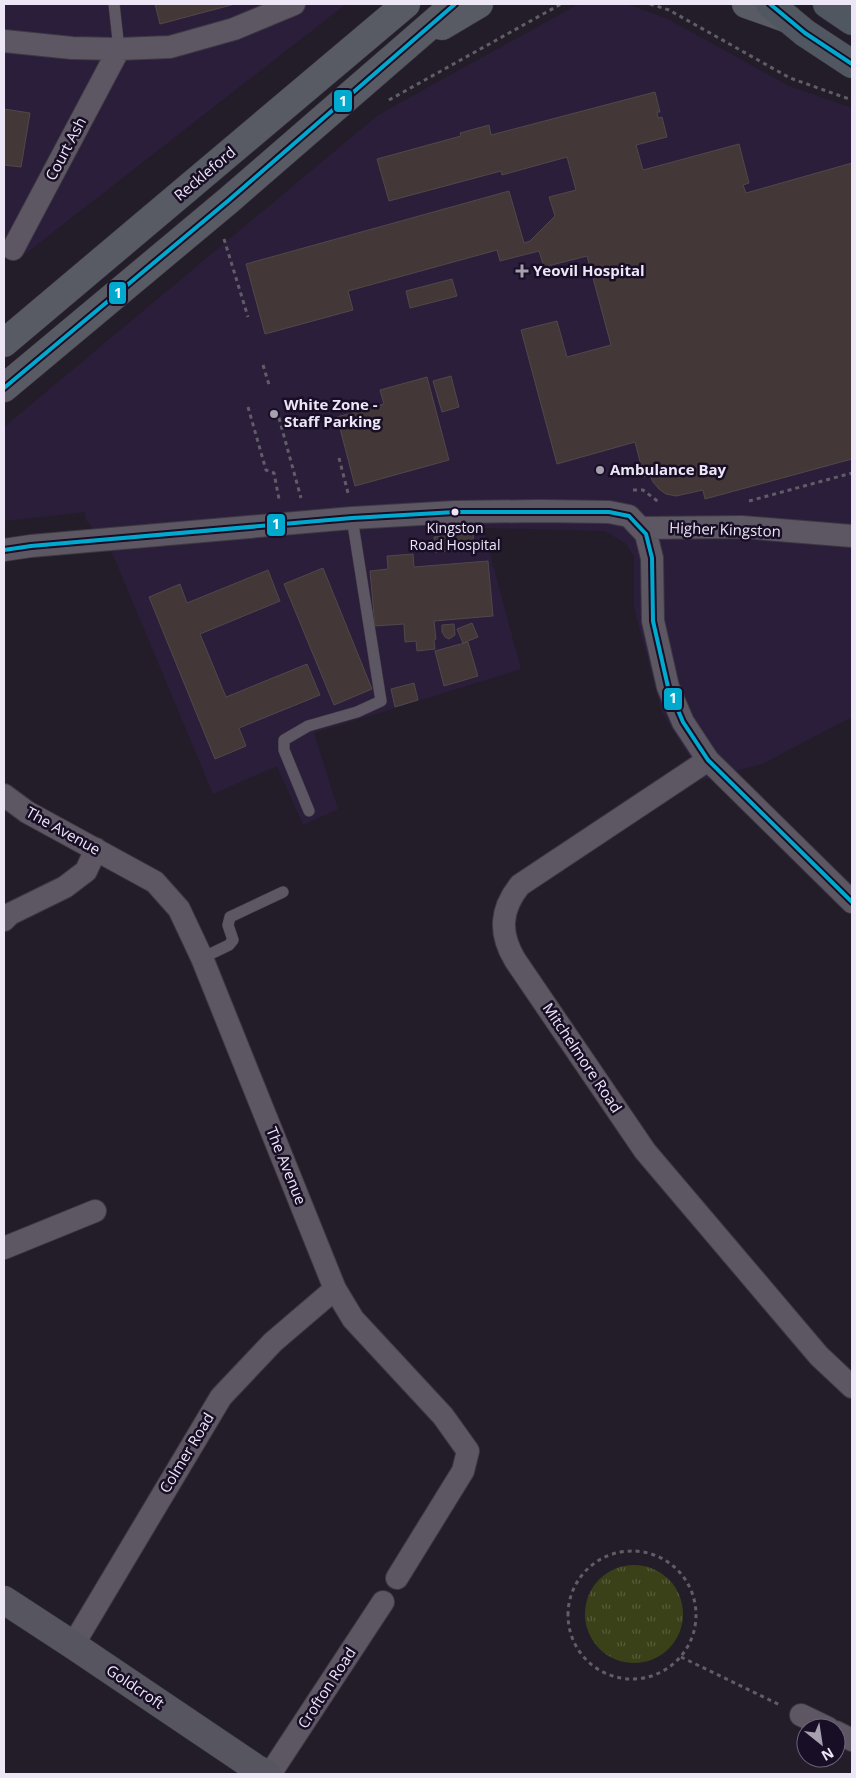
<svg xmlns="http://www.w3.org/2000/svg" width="856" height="1778" viewBox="0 0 856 1778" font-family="'Open Sans',sans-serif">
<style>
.built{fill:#2b1e3a}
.park{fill:url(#park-tufts)}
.building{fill:#433837;stroke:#504849}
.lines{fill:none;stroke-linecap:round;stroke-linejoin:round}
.lane-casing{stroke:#3d3943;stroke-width:12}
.street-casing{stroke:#3d3943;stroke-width:24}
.secondary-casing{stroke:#3d3943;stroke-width:29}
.primary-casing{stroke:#3d3943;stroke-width:29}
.highway-casing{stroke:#3d3943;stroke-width:29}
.path{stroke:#615d66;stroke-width:3;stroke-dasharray:4 4;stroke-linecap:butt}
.lane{stroke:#5c5762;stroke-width:11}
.street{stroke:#5c5762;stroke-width:22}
.secondary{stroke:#575660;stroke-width:28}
.primary{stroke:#585a64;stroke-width:28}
.highway{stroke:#515760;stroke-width:28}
.bus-1-casing{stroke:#180e25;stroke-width:8}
.bus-1{stroke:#00a9ce;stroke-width:4}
.poi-dot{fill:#a6a0af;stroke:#180e25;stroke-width:2}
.bus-dot{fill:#ece6f7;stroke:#180e25;stroke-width:2}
.labels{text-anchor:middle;stroke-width:5;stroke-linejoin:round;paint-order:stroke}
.bus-label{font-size:14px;fill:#ece6f7;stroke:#180e25}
.street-label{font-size:15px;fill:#ece6f7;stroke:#180e25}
.poi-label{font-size:15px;font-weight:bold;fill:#ece6f7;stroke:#180e25;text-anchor:start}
.line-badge{stroke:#180e25;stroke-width:2}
.badge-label{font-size:14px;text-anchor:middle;font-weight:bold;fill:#fff}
</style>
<defs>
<pattern id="park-tufts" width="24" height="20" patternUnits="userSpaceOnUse" patternTransform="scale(1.25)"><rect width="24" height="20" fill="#3a4119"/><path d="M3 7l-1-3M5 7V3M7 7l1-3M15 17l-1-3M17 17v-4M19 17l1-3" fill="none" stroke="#575c3b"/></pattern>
</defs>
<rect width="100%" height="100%" fill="#231d29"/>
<path class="built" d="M4,4H346L20,258L4,256Z
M579,4H626L666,18L789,86L852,108V717L762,764L704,780L662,713L634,608V556L626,544L605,531L483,528L521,669L314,733L338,809L303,825L277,766L213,794L113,555L86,520L85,512L4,521V427L378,115Z"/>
<path class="park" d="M585 1614a49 49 0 1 1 98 0a49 49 0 1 1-98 0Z"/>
<path class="building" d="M155,4H235L160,24Z
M655,92L660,112H657L658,118L662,117L667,137L636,145L643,170L739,144L749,183L743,185L746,193L852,163V459L705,499L703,490L676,496L666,494L659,489L653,482L650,475L644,477L635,442L557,464L521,330L557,321L567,357L611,345L587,256L544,267L539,251L500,261L497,250L348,291L353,310L265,334L246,264L509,191L524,243L530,241L555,216L549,197L576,190L567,157L502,175L501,171L389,201L377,159L461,136L460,133L489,125L491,135Z
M4,109L30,113L21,167L4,165Z
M452,279L457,296L410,308L406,291Z
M451,376L459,407L442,412L433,381Z
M427,377L449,460L355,486L337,417L384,404L380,390Z
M473,533L474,549L435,552L434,537Z
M413,554L414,567L488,561L493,616L434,621L436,639L434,640L435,649L417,651L416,641L405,642L404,624L375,626L370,571L388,569L387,556Z
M323,568L372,689L334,705L284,584Z
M268,570L280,601L200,634L226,697L307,664L320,695L239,728L246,746L215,759L149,597L180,584L187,603Z
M472,623L478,637L463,643L457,629Z
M454,624L455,635L449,639L445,637L442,632V625Z
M468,642L478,676L444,686L435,651Z
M414,683L418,700L395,707L391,689Z"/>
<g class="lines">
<defs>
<path id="lane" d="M114,4L119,49
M309,811L284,750V740L308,726L357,712L381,701L352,518
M202,958L229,945L233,940L228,925L230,917L283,892"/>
<path id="street" d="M4,41L72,48L119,49L170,47L234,29L294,4
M13,249L119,49
M641,528L742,527L852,536
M4,550L31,546L352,518L455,512L540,511L609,512L629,516L646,534L652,558L653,621L668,687L683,722L708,760L852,902
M708,760L520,885C500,910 499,933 515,960L645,1151L819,1356L852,1387
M4,795L27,812L155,882L179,909L202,958L335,1289L353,1319L443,1416L468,1451L463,1471L397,1578
M4,920L10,914L65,887L86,871L96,849
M4,1248L95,1211
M73,1645L221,1397L273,1342L335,1289
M801,1715L828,1728
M836,1732L852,1740
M270,1774L383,1602"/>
<path id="secondary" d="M4,1600L73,1645L257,1769L267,1774"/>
<path id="primary" d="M746,4L788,19
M442,26L479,4
M4,343L406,4
M4,388L229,200L455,4"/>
<path id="highway" d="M770,4L805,33L852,64
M827,4L852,21"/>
</defs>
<use href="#lane" class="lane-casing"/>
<use href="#street" class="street-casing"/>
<use href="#secondary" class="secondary-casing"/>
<use href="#primary" class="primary-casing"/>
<use href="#highway" class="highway-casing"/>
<path class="path" d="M650,4L669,10L790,78L852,100
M389,100L561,4
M224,239L248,317
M263,365L270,388
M248,407L266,470L274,473L279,499
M279,418L301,498
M339,458L348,493
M633,490H643L660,503
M749,501L852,473
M568 1615a64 64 0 1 1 128 0a64 64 0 1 1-128 0Z
M681,1657L780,1705"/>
<use href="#lane" class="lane"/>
<use href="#street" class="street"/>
<use href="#secondary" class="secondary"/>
<use href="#primary" class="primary"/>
<use href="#highway" class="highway"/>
<defs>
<path id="bus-1" d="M770,4L805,33L852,64
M4,388L229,200L455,4
M4,550L31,546L352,518L455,512H609L629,516L646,534L652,558L653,621L668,687L683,722L708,760L852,902"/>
</defs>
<use href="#bus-1" class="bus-1-casing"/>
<use href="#bus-1" class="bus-1"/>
</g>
<g class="poi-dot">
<path d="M519.5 263.5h5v5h5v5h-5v5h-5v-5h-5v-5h5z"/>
<circle cx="274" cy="414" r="5"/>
<circle cx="600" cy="470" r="5"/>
</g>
<circle class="bus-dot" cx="455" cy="512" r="4.5"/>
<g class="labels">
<g class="bus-label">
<text x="455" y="533">Kingston<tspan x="455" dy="17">Road Hospital</tspan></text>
</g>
<g class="street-label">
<text transform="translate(66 149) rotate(-62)" y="5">Court Ash</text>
<text transform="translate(205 174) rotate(-40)" y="5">Reckleford</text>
<text transform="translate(725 530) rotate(2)" y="5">Higher Kingston</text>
<text transform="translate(63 831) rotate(29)" y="5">The Avenue</text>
<text transform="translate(582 1058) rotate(56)" y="5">Mitchelmore Road</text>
<text transform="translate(286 1166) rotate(68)" y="5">The Avenue</text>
<text transform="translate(187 1453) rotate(-59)" y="5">Colmer Road</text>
<text transform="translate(135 1687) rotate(34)" y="5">Goldcroft</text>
<text transform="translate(327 1688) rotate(-57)" y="5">Crofton Road</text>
</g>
<g class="poi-label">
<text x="533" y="276">Yeovil Hospital</text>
<text x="284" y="410">White Zone -<tspan x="284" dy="17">Staff Parking</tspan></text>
<text x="610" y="475">Ambulance Bay</text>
</g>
</g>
<g class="line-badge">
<rect x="333" y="89" width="20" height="24" rx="5" fill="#00a9ce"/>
<rect x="108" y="281" width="19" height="24" rx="5" fill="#00a9ce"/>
<rect x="266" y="513" width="20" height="24" rx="5" fill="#00a9ce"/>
<rect x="663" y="687" width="20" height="24" rx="5" fill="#00a9ce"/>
</g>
<g class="badge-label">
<text x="343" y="106">1</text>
<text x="118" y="298">1</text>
<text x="276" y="529">1</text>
<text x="673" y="703">1</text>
</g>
<rect width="856" height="1778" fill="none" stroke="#ece6f7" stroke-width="10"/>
<g transform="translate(821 1743) rotate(150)"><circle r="24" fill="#180e25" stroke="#6d6479"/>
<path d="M0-4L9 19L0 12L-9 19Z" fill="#a6a0af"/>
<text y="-8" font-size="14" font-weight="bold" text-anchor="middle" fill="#ece6f7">N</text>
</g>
</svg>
